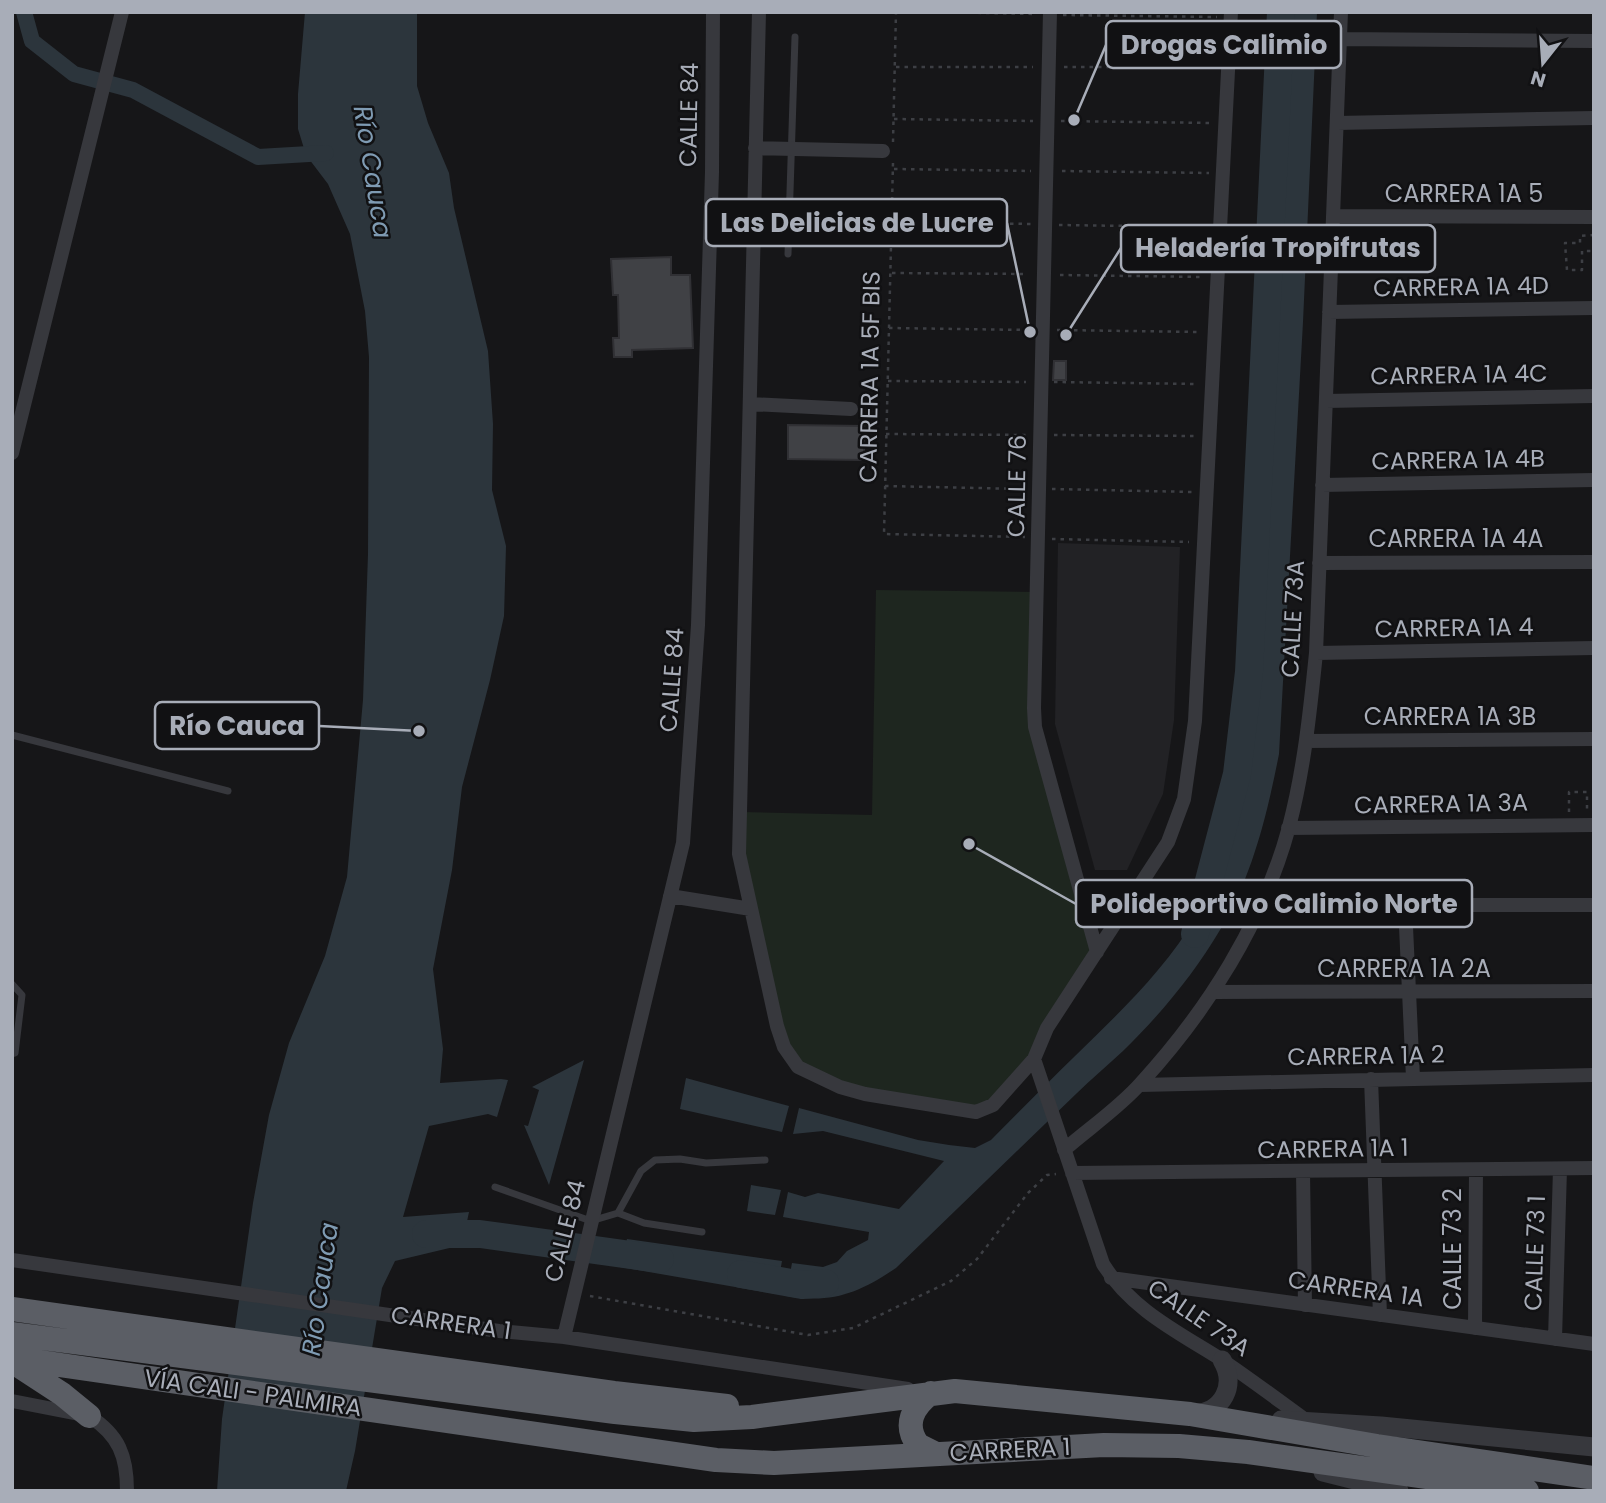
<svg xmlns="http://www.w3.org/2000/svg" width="1606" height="1503" viewBox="0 0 1606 1503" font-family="Poppins,sans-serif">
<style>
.built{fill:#222225}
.green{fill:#1e261f}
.water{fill:#2c353c}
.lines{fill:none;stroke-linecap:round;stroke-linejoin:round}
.canal{stroke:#2c353c;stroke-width:16}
.river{stroke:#2c353c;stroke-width:28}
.building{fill:#404145;stroke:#303034;stroke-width:2}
.path{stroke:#3d3f44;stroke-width:2.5;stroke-dasharray:3.5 5;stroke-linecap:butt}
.service{stroke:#37383d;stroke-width:7}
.minor{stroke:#37383d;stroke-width:14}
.tertiary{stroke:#37383d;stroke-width:19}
.trunk{stroke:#5b5e65;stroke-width:24}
.labels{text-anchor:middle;stroke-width:5;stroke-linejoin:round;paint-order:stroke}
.street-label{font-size:24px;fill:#a8adb8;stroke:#111113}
.water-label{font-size:26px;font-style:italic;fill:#7f9bb3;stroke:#111113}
.leader{fill:none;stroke:#a8adb8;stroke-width:2.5}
.callout-dot{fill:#a8adb8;stroke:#111113;stroke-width:2.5}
.callout{fill:#111113;stroke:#a8adb8;stroke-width:2.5}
.callout-label{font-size:26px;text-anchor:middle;font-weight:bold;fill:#a8adb8}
</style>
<rect width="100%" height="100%" fill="#161618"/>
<path class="built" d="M1058,543L1180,547L1174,720L1163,794L1127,870H1095L1055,724Z"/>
<path class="green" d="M876,590L1038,592L1034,708L1097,952L1039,1043L983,1110L865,1094L798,1067L784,1047L739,854L741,812L872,815Z"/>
<path class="water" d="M305,12H417V86L428,123L449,173L454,208L488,351L493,424L492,490L506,546L504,616L490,680L462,787L452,870L433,969L443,1049L440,1083L501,1079L508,1080L497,1117L488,1114L429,1126L403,1217L469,1212L462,1245L395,1261L382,1288L355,1451L346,1491H217L222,1419L253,1203L269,1115L289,1043L325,956L347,877L363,700L368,554L369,357L365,311L350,234L328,184L306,155L298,129V94Z
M1289,12H1317L1303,322L1279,754C1267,815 1252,877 1220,930C1194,974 1160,1015 1123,1051C1108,1065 1091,1079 1076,1094C1016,1152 956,1210 896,1268C859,1293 832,1304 786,1296L792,1263L823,1267L837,1262L847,1251L868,1240L869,1232L783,1217L788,1192L805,1197L818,1193L899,1209L944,1161L823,1131L793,1134L799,1108L918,1140L949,1145L975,1148L991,1140C1019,1112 1046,1084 1074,1057C1119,1013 1164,971 1196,917C1226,866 1241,808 1252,751L1276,321Z
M584,1060L549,1185L524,1125L528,1126L539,1090L532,1087Z
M686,1078L789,1106L782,1132L680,1109Z
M751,1185L781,1190L775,1215L747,1211Z
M627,1239L782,1261L776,1294L620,1267Z"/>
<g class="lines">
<path class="canal" d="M24,12L32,41L74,74L133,90L258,157L326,153"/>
<path class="river" d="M1195,934L1237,774L1249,672L1281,12
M426,1234H480L660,1259
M741,1274L802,1285L825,1283"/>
</g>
<path class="building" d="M671,257V275H690L693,348L632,350V357H614L613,338H619L618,295H613L611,259Z
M1054,361H1066V380H1053Z
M788,425L864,426V460L788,459Z"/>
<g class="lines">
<path class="path" d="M935,12L1035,14
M1063,15L1217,17
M896,67H1033
M1064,67H1215
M894,119L1033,121
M1061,121L1212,123
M893,142L896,12
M893,163L884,534L1025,537
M894,169L1031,171
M1062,171L1209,173
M891,222L1031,224
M1059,225L1206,227
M1594,235L1580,236V243H1565L1567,270H1582V251H1594
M892,273L1028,274
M1060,275L1203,277
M889,328L1029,330
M1057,330L1200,332
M888,381L1026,382
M1054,382L1198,384
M886,434L1027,435
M1054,435L1195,436
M885,486L1024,489
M1052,489L1192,492
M1052,539L1189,542
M1569,812V792H1587V810
M590,1296L808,1335L853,1328L951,1281L977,1259L1028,1193L1047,1175L1056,1174"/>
<path class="service" d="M788,254L795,37
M12,735L228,791
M12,984L22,995L15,1053L12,1054
M495,1187L591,1221L618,1213
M702,1232L644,1223L618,1213L641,1171L655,1160L680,1159L706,1163L765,1160"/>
<path class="minor" d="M759,12L739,854L777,1026L784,1047L798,1067L840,1087L865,1094L976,1112L993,1105L1034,1059L1047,1028L1168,842L1184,799L1195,721L1231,12
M1050,12L1034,708L1035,727L1097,952
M1340,39L1594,41
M1337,123L1594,118
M755,148L883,151
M1333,216L1594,217
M1329,312L1594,308
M1326,401L1594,396
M750,404L851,409
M12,453L122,12
M1322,485L1594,480
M1319,563L1594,562
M1316,653L1594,648
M1306,741L1594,739
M1288,828L1594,825
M670,896L751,909
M1261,905H1594
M1405,905L1413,1078
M1214,992L1594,991
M1034,1059L1103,1264C1131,1309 1176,1331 1219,1358C1249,1378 1278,1400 1307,1421
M1371,1079L1380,1315
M1140,1085L1594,1075
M1064,1150C1089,1128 1119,1108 1141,1083C1207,1011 1263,923 1289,827C1304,770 1310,712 1316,653L1341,12
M1303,1172L1305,1305
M1072,1173L1594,1168
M12,1260L499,1331L564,1337L908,1389
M1111,1278L1594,1344
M1475,1328L1476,1170
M564,1337L683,843L698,625L712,172L713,12
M1555,1339L1560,1169
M12,1401L89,1416C119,1435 127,1456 127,1491"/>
<path class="tertiary" d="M1194,1414C1223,1412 1237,1385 1222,1360
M1281,1420L1381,1426L1594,1447
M1323,1472L1399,1491"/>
<path class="trunk" d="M12,1309L614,1393L727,1406
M12,1334L615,1412L694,1420L752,1417L955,1391L1190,1414L1377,1446L1594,1478
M12,1358L716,1460L774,1463L1104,1445L1179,1446L1248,1452L1527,1491
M13,1362L62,1394L89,1416
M931,1393C913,1406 903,1425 918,1445L936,1454"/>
</g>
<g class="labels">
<g class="street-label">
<text transform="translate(689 115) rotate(-89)" y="8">CALLE 84</text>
<text x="1464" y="202">CARRERA 1A 5</text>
<text transform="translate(1461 287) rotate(-1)" y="8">CARRERA 1A 4D</text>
<text transform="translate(1459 375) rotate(-1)" y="8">CARRERA 1A 4C</text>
<text transform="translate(870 377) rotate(-89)" y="8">CARRERA 1A 5F BIS</text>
<text transform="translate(1458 460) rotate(-1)" y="8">CARRERA 1A 4B</text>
<text transform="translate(1017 486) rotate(-89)" y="8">CALLE 76</text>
<text x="1456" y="547">CARRERA 1A 4A</text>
<text transform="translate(1293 619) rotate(-87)" y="8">CALLE 73A</text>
<text transform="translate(1454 628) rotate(-1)" y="8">CARRERA 1A 4</text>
<text transform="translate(672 680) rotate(-86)" y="8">CALLE 84</text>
<text x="1450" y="725">CARRERA 1A 3B</text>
<text transform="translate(1441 804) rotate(-1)" y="8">CARRERA 1A 3A</text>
<text x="1404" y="977">CARRERA 1A 2A</text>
<text transform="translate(1366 1056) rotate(-1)" y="8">CARRERA 1A 2</text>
<text transform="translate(1333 1149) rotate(-1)" y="8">CARRERA 1A 1</text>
<text transform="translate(565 1231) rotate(-76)" y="8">CALLE 84</text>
<text transform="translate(1453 1249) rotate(-90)" y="8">CALLE 73 2</text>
<text transform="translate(1535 1253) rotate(-88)" y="8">CALLE 73 1</text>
<text transform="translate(1356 1289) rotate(8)" y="8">CARRERA 1A</text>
<text transform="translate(1199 1318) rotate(34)" y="8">CALLE 73A</text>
<text transform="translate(451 1323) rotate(8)" y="8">CARRERA 1</text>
<text transform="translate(253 1393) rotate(8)" y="8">VÍA CALI - PALMIRA</text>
<text transform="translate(1010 1450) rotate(-3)" y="8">CARRERA 1</text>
</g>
<g class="water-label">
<text transform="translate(373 172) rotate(81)" y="9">Río Cauca</text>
<text transform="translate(320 1289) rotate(-82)" y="9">Río Cauca</text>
</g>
</g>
<path class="leader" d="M1074 120L1106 45M1030 332L1007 223M1066 335L1121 248M419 731L319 726M969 844L1076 904"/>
<g class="callout-dot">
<circle cx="1074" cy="120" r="7"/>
<circle cx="1030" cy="332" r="7"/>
<circle cx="1066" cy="335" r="7"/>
<circle cx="419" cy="731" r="7"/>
<circle cx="969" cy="844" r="7"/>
</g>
<g class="callout">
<rect x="1106" y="21" width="235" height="47" rx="7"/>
<rect x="706" y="199" width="301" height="47" rx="7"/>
<rect x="1121" y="225" width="314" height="47" rx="7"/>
<rect x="155" y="702" width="164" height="47" rx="7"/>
<rect x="1076" y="880" width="396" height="47" rx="7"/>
</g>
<g class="callout-label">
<text x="1224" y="54">Drogas Calimio</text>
<text x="857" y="232">Las Delicias de Lucre</text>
<text x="1278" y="257">Heladería Tropifrutas</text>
<text x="237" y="735">Río Cauca</text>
<text x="1274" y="913">Polideportivo Calimio Norte</text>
</g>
<rect width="1606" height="1503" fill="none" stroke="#a8adb8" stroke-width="28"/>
<g transform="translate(1543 63) rotate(197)" stroke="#111113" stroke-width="5" paint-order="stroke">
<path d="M0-5L12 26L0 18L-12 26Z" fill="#a8adb8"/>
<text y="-10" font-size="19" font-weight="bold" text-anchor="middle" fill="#a8adb8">N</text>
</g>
</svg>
